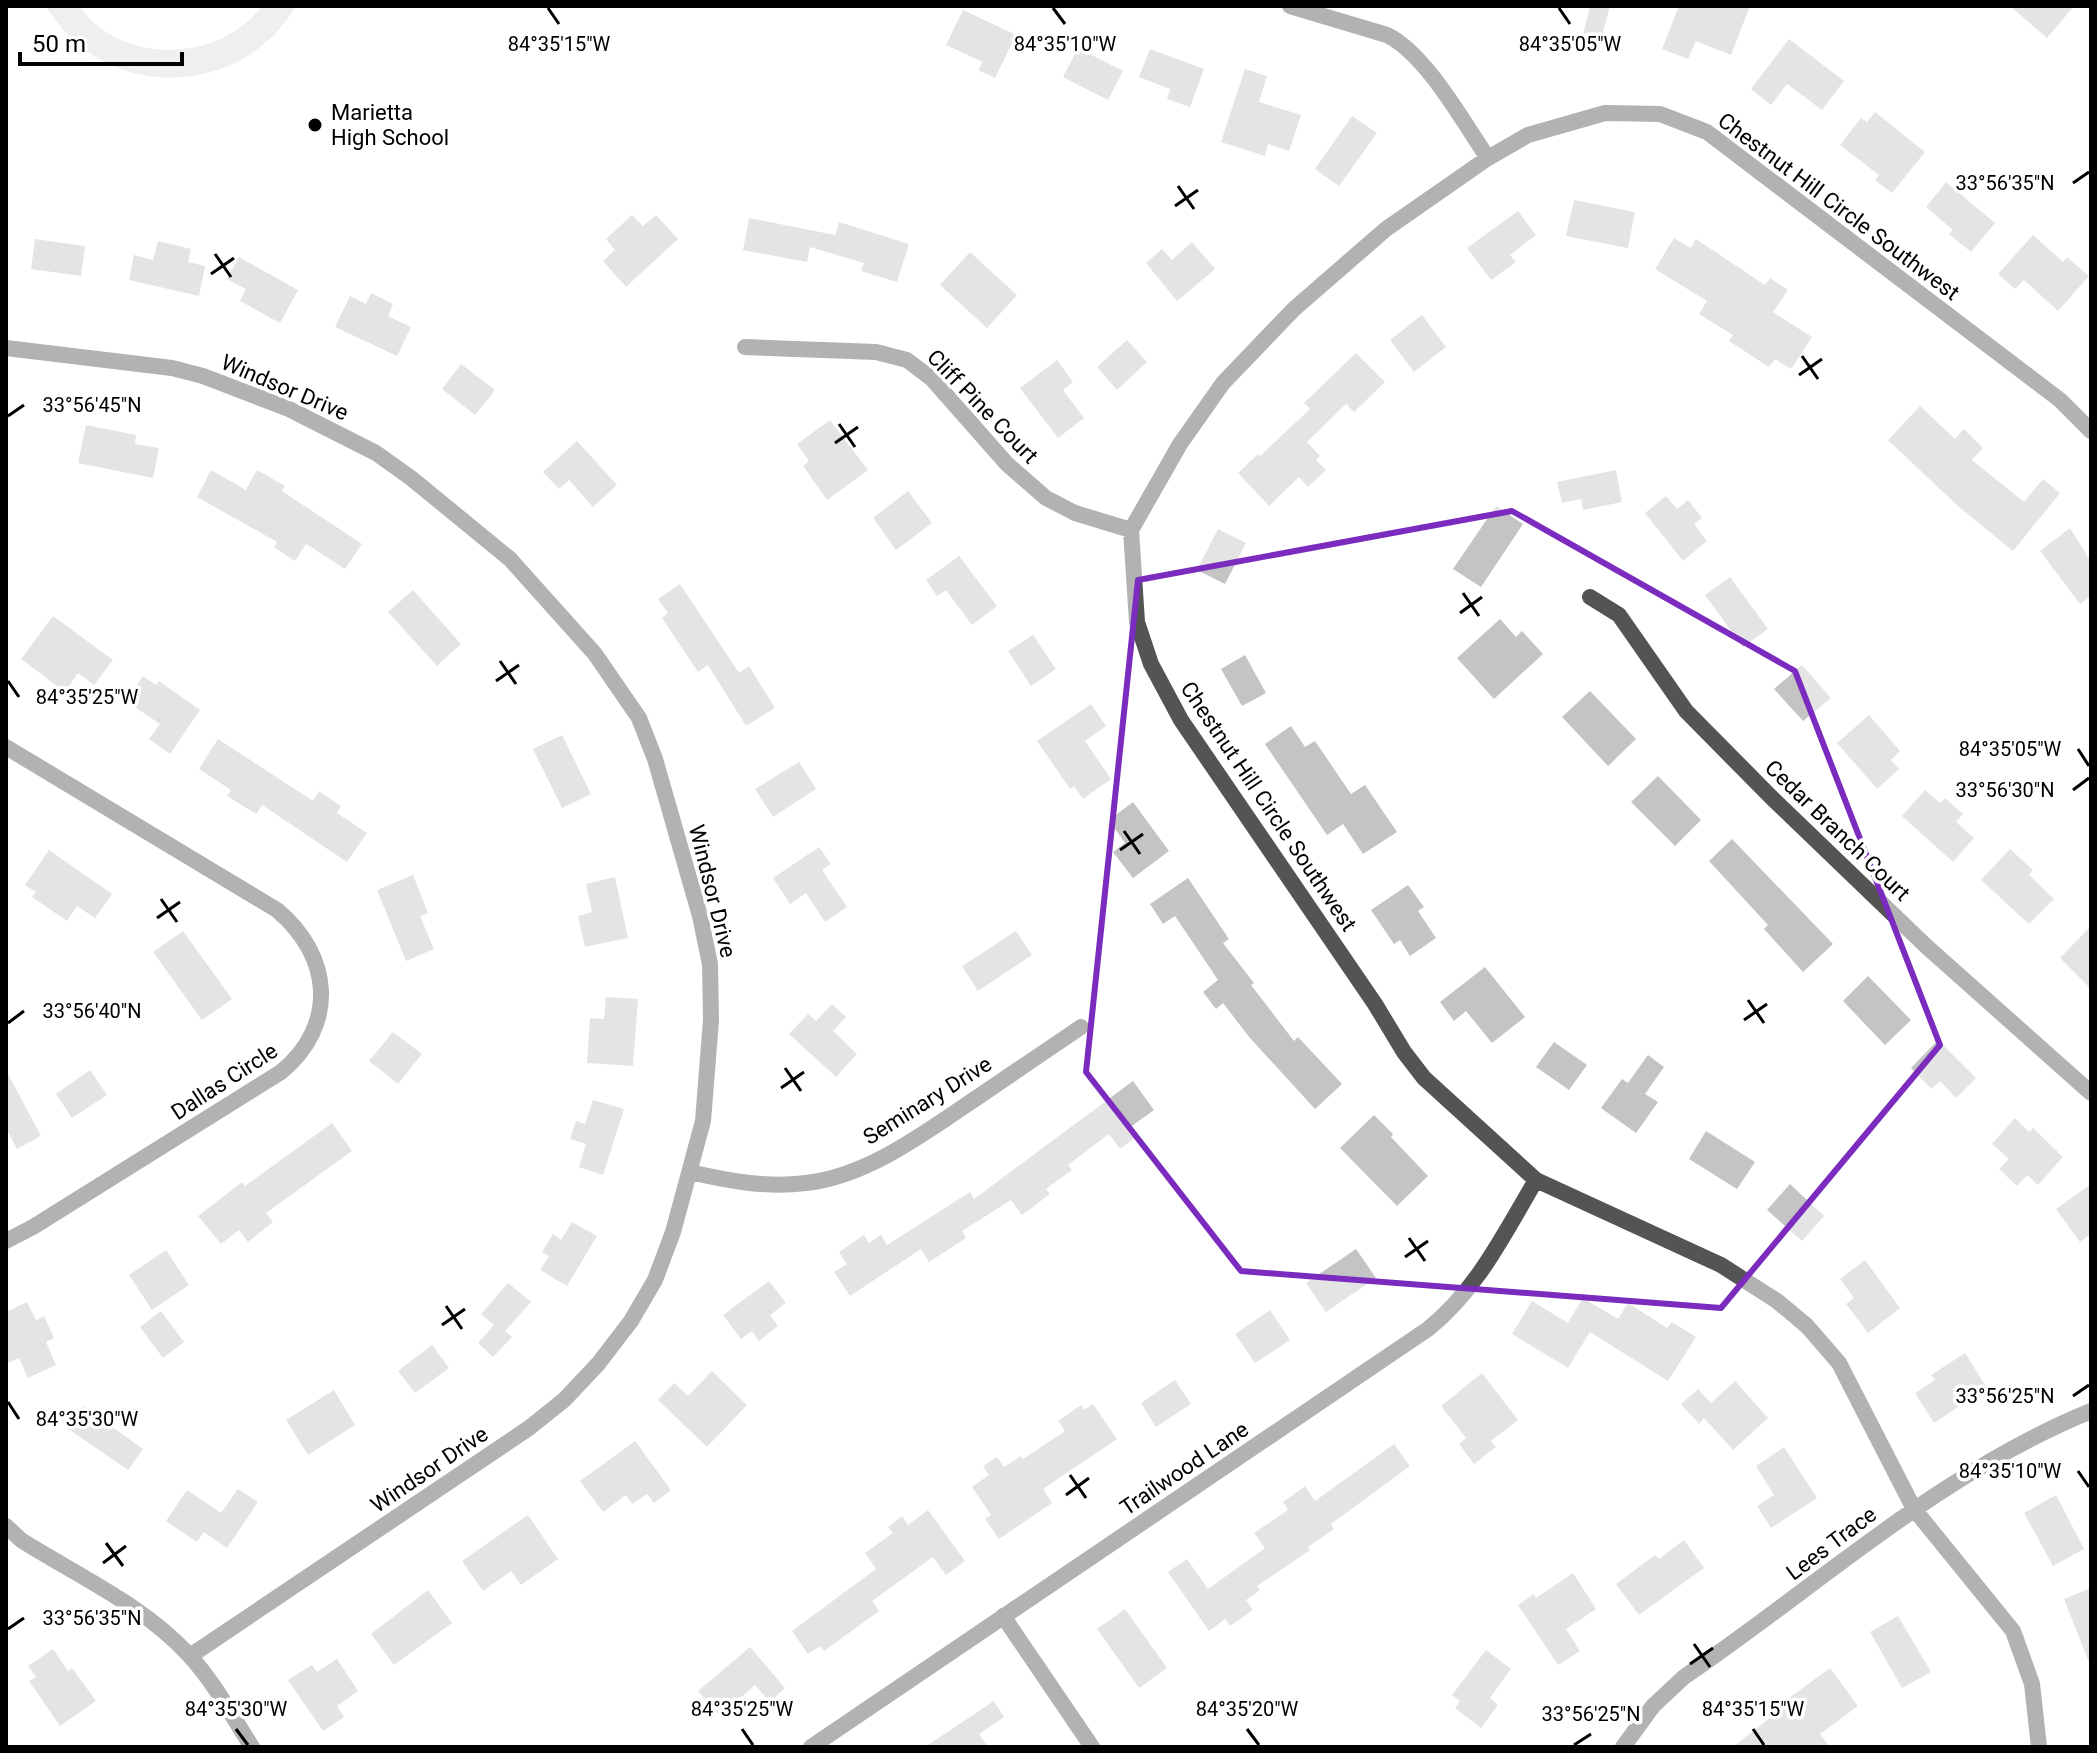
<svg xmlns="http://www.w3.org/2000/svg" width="2097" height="1753" viewBox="0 0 2097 1753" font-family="Roboto,sans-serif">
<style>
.green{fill:#dbdbdb}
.building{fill:#c4c4c4}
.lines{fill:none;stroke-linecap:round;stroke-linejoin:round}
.street{stroke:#545454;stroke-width:16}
.marked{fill:none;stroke:#7b2cbf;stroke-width:6;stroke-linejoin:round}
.ticks{fill:none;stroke:#000;stroke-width:3}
.poi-dot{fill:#000;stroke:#fff;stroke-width:3}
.labels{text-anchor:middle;stroke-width:7;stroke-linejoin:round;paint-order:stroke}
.poi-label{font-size:22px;fill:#000;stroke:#fff;text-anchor:start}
.street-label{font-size:22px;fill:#000;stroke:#fff}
.ticks-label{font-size:20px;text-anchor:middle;fill:#000;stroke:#fff;stroke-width:7;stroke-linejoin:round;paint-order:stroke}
</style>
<rect width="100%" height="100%" fill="#fff"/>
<path class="green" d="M46,6H79C122,66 219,63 262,6H296C240,101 102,102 46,6Z"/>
<path class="building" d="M1590,6H1610L1601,40L1583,35Z
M1679,6H1750L1731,55L1696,41L1688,59L1662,49Z
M2010,6H2074L2047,38Z
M963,10L1016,35L995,78L978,70L983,62L946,45Z
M1789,39L1844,81L1822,110L1787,84L1771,105L1751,89Z
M1078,48L1123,71L1108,100L1063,77Z
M1150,49L1204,69L1190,107L1167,99L1170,89L1139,77Z
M1245,69L1267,76L1259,102L1301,115L1289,151L1268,144L1265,156L1221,142Z
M1875,112L1925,152L1892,193L1875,180L1879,175L1840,145L1861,118L1867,122Z
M1352,116L1377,133L1339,186L1315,169Z
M1946,182L1995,223L1971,252L1949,234L1953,230L1926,207Z
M1574,200L1635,212L1628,248L1566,236Z
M1518,211L1536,235L1510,255L1516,262L1491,280L1467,248Z
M632,215L643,226L656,215L678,239L626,287L603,261L615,250L606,239Z
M749,218L835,235L839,222L909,244L897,282L861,271L864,263L810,247L807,262L743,250Z
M2033,235L2063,262L2067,257L2089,276L2058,311L2024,280L2015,289L1998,274Z
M1674,238L1691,248L1696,239L1765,285L1770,278L1788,290L1773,312L1812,337L1791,369L1775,359L1769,367L1729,341L1733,335L1699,314L1707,301L1655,269Z
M35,239L85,246L81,276L31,269Z
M158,241L191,249L188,262L205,266L199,296L129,280L134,255L153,260Z
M1192,242L1215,269L1177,301L1146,263L1162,249L1172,260Z
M970,252L1017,295L987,328L940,285Z
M239,257L298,290L280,323L240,301L246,289L227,279Z
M371,293L393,304L388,316L411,327L397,356L335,327L350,296L366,304Z
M1422,315L1446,347L1414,372L1390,340Z
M1127,340L1147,362L1117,390L1097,367Z
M1356,353L1385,382L1354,412L1346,404L1307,442L1320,456L1316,460L1326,470L1308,487L1299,477L1269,506L1238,473L1258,454L1260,456L1310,409L1304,403Z
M1057,360L1073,382L1063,390L1084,418L1058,438L1020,388Z
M461,364L495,390L475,415L442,389Z
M1920,406L1955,439L1964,429L1983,448L1972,460L2024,502L2043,479L2060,493L2013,551L1960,508L1888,440Z
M830,420L868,470L827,500L803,466L809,461L797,444Z
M86,425L136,435L135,444L159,448L153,478L78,463Z
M577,441L617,485L593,507L569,480L559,489L543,472Z
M211,470L246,490L257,470L285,486L282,491L362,544L345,569L306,544L295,561L274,547L277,542L197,497Z
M1616,470L1622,502L1583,510L1581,499L1562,503L1557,482Z
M908,491L932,523L896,550L873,518Z
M1666,496L1677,509L1688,500L1702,518L1694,524L1707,541L1683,561L1645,513Z
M1496,506L1523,524L1481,587L1453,569Z
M2070,528L2091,562V596L2080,604L2040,551Z
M1218,529L1246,543L1225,584L1197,570Z
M959,556L997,606L972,625L946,590L937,596L926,580Z
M1730,577L1768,629L1743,647L1705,595Z
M680,584L739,673L749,666L775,708L746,726L708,665L698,672L662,618L668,613L658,599Z
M413,590L461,644L437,666L388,612Z
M53,616L113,660L94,685L78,673L65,692L21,659Z
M1500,619L1516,637L1522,631L1543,654L1494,699L1457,658Z
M1033,635L1056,669L1031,686L1008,651Z
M1245,655L1266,693L1242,706L1221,669Z
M1802,665L1831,698L1803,721L1774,689Z
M143,676L156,685L159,681L200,710L170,754L149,739L160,724L126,701Z
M1590,691L1636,739L1608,766L1562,717Z
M1091,704L1106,726L1085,741L1111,779L1083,799L1074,786L1070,789L1037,741Z
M1869,715L1900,751L1891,760L1899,769L1877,789L1837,743Z
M1291,726L1305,747L1315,741L1351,794L1365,785L1397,832L1363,854L1343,824L1327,835L1265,744Z
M562,735L591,794L562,808L533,749Z
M218,739L313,801L319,791L341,806L337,813L367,833L347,862L262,805L256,814L227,796L231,790L199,769Z
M799,762L816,789L773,817L755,789Z
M1658,776L1701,820L1675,846L1631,802Z
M1925,790L1940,803L1945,798L1963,814L1956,822L1974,838L1953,862L1902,816Z
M1133,802L1169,851L1133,878L1113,852L1125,843L1109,820Z
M1732,839L1833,944L1803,972L1764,929L1768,925L1709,861Z
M819,847L831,864L822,870L847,907L825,922L806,893L790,904L773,878Z
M2010,849L2033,870L2029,875L2054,899L2029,924L1981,880Z
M49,850L112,894L95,918L77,906L67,921L32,897L36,892L25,885Z
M413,875L428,913L420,916L434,949L406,961L377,890Z
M615,877L628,938L585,947L578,916L592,912L586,884Z
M1188,878L1229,939L1223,943L1254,983L1251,985L1294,1041L1298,1037L1342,1084L1315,1109L1250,1038L1223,1003L1216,1009L1203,992L1218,980L1175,916L1163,924L1150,904Z
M1408,885L1424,907L1418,911L1436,938L1410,956L1400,940L1394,944L1371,910Z
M2091,926V989L2060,958Z
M183,931L232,999L202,1020L153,952Z
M1016,931L1032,955L978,991L962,966Z
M1485,967L1525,1017L1492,1043L1466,1011L1454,1021L1440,1002Z
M1868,976L1911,1020L1885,1045L1843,1001Z
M606,997L638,999L633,1066L587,1063L590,1018L604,1019Z
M832,1004L846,1017L833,1031L857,1054L836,1077L789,1034L808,1014L816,1021Z
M393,1032L422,1054L398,1084L369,1061Z
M1938,1040L1976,1078L1956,1098L1940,1081L1931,1089L1911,1068Z
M1554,1042L1587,1065L1569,1090L1536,1067Z
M1648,1055L1664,1067L1645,1094L1658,1102L1636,1133L1601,1108L1622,1079L1628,1083Z
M6,1070L41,1136L17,1149L6,1128Z
M90,1070L107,1095L72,1118L56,1094Z
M1133,1081L1154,1110L1129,1128L1136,1137L1120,1149L1109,1134L1068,1165L1072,1170L1046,1189L1050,1194L1022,1215L1011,1200L962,1231L966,1238L929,1262L921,1249L850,1296L834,1272L847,1264L839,1252L864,1235L869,1243L881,1235L887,1245L970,1192L974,1199Z
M593,1100L624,1109L603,1175L579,1167L586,1144L570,1139L576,1121L585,1124Z
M1374,1115L1393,1134L1391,1137L1428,1176L1397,1206L1340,1148Z
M2015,1118L2029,1132L2033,1128L2063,1157L2038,1185L2027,1175L2017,1186L1999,1169L2009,1159L1992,1144Z
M332,1123L352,1151L266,1213L273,1222L248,1242L239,1230L221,1244L198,1216L242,1182L245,1186Z
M1706,1131L1755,1162L1737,1189L1689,1159Z
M1790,1184L1824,1216L1802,1241L1767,1210Z
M2091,1184V1234L2080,1242L2056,1209Z
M572,1222L597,1236L567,1286L540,1270L549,1256L542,1252L553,1234L561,1240Z
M1356,1249L1376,1278L1326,1312L1306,1283Z
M166,1250L189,1285L152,1310L129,1275Z
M1865,1260L1900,1308L1868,1333L1846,1304L1854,1298L1840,1279Z
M769,1281L786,1303L770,1315L778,1326L759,1341L752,1331L741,1339L723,1315Z
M508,1283L531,1302L505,1331L512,1337L493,1357L478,1343L494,1325L481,1314Z
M1583,1298L1618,1319L1628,1303L1667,1328L1672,1322L1696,1337L1668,1381L1590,1332L1568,1368L1512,1334L1532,1301L1568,1323Z
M27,1302L36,1320L44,1316L54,1338L46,1342L56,1365L28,1378L19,1358L6,1364V1312Z
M1270,1310L1290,1340L1255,1363L1235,1334Z
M161,1311L184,1342L163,1358L140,1327Z
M432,1345L449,1368L415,1393L398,1371Z
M1965,1353L1987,1388L1934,1423L1915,1393L1935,1380L1931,1375Z
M712,1371L747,1405L707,1447L658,1400L674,1383L688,1396Z
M1482,1373L1518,1420L1491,1441L1496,1447L1474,1464L1459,1444L1466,1438L1441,1406Z
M1175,1380L1191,1404L1156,1427L1141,1403Z
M1735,1381L1768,1418L1733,1450L1704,1418L1699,1424L1681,1404L1698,1389L1711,1403Z
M334,1390L355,1425L308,1455L286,1420Z
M1093,1404L1117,1439L1043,1489L1052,1503L999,1539L985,1519L991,1515L972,1487L989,1475L983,1466L997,1457L1004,1467L1021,1456L1023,1459L1065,1431L1058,1421L1081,1405L1084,1410Z
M83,1406L143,1449L128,1470L67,1428Z
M635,1441L671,1490L654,1503L647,1494L632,1504L626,1495L603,1512L580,1481Z
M1394,1444L1410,1466L1331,1524L1334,1529L1308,1547L1310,1550L1257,1586L1260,1590L1246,1600L1253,1610L1230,1626L1225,1619L1209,1631L1168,1572L1187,1559L1208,1589L1265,1548L1254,1533L1288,1510L1283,1502L1305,1486L1315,1501Z
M1784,1447L1817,1498L1771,1528L1757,1506L1774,1495L1756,1466Z
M238,1489L258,1502L227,1548L204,1532L197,1542L166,1521L187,1490L221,1513Z
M2056,1495L2084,1549L2053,1566L2024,1513Z
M928,1510L965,1561L946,1575L933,1557L872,1601L879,1611L824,1651L820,1646L808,1654L792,1631L876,1569L865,1553L893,1533L888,1527L902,1516L908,1525Z
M528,1515L558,1559L521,1585L511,1571L483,1591L462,1561Z
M1684,1540L1704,1568L1639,1615L1616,1584L1655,1555L1659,1559Z
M1573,1573L1596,1609L1566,1629L1580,1651L1558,1665L1518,1605L1534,1594L1536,1598Z
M2091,1588V1665H2090L2064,1599Z
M428,1590L452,1623L394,1665L371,1634Z
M1125,1609L1167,1668L1139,1688L1097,1629Z
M1898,1616L1931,1672L1902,1688L1870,1632Z
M750,1647L785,1688L770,1702L755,1685L720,1716L698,1691Z
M53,1649L68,1671L72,1668L96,1701L60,1726L29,1681L36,1677L28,1666Z
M1486,1650L1511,1669L1490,1698L1498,1705L1481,1728L1455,1708L1460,1701L1452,1695Z
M337,1659L358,1691L337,1706L344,1717L323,1731L288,1680L312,1665L317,1672Z
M1830,1668L1858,1706L1820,1734L1830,1747H1733L1776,1713L1774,1709Z
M994,1701L1004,1717L979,1734L988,1747H925Z"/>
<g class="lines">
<path class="street" d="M1290,6L1387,35C1426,54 1463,122 1488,158
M745,347L876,352L907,360L932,379L1007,464L1046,498L1075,513L1131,530
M6,348L172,368L203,376L289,409L376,453L411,478L510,559L595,654L639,718L655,759L700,916L710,964L711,1020L703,1121L673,1232L655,1280L631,1321L598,1364L564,1400L529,1428L190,1656
M1590,597L1619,615L1686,711L1771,797L1926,946L2091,1093
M6,747L277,910C332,956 338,1025 281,1072L33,1227L6,1241
M690,1172C729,1181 766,1188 806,1183C868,1176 924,1133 975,1099C1010,1075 1046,1051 1081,1027
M6,1526L21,1540C78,1576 143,1605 189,1655C214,1682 232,1716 252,1747
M1003,1616L1092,1747
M811,1747L1428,1329C1477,1290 1504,1234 1536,1180
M1623,1747L1653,1706L1684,1677C1818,1586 1939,1473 2091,1411
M2039,1747L2032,1684L2013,1631L1914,1509L1839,1363L1807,1326L1777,1301L1721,1265L1536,1180L1424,1078L1404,1052L1375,1004L1181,720L1151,664L1137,622L1131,530L1180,444L1223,383L1294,309L1386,229L1488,158L1528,135L1605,113L1660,114L1707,132L2060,400L2091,431"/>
</g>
<path d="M0 0H2097V1753H0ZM1512,511L1795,671L1940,1045L1721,1308L1241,1271L1086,1072L1138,580Z" fill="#fff" fill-opacity=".55" fill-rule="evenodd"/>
<path class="marked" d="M1512,511L1795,671L1940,1045L1721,1308L1241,1271L1086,1072L1138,580Z"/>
<path class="ticks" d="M548,8L559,24M1053,8L1065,24M1559,8L1570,24M2073,183L2089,172M1178,186L1194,209M1175,206L1198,190M215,254L231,277M211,274L234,258M1802,356L1818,379M1799,375L1822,359M8,416L24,405M839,424L855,447M835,443L858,427M1463,593L1479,616M1460,613L1482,597M500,661L516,684M8,681L19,697M496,681L519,665M2078,749L2089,766M2073,790L2089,778M1124,831L1140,854M1120,850L1143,834M161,899L177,922M157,918L180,902M1748,1000L1764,1023M1744,1020L1767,1004M8,1023L24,1011M785,1068L801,1091M781,1088L804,1072M1409,1238L1425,1261M1405,1257L1428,1241M446,1306L462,1329M442,1325L465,1309M2073,1396L2089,1385M8,1402L19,1419M2078,1471L2089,1487M1070,1475L1086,1498M1066,1495L1089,1478M106,1543L123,1566M103,1563L126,1546M8,1629L24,1618M1694,1644L1710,1667M1690,1664L1713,1648M236,1729L248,1745M742,1729L753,1745M1247,1729L1259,1745M1753,1729L1764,1745M1574,1745L1591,1734"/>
<circle class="poi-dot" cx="315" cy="125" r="8"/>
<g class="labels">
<g class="poi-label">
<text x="331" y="120">Marietta<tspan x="331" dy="25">High School</tspan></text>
</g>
<g class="street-label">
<text transform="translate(1839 206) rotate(37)" y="8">Chestnut Hill Circle Southwest</text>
<text transform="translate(285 387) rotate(23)" y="8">Windsor Drive</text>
<text transform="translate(983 406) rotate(46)" y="8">Cliff Pine Court</text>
<text transform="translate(1269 806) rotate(56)" y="8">Chestnut Hill Circle Southwest</text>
<text transform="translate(1838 830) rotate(44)" y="8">Cedar Branch Court</text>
<text transform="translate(713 891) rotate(76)" y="8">Windsor Drive</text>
<text transform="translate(224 1081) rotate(-33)" y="8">Dallas Circle</text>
<text transform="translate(927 1100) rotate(-32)" y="8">Seminary Drive</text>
<text transform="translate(1184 1468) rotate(-34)" y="8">Trailwood Lane</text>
<text transform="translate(429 1469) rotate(-34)" y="8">Windsor Drive</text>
<text transform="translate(1831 1543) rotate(-37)" y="8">Lees Trace</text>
</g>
</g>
<g class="ticks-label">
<text x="1570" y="51">84°35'05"W</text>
<text x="559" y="51">84°35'15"W</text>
<text x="1065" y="51">84°35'10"W</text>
<text x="2005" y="190">33°56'35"N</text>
<text x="92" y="412">33°56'45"N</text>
<text x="87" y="704">84°35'25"W</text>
<text x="2010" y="756">84°35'05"W</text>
<text x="2005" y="797">33°56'30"N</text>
<text x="92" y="1018">33°56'40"N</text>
<text x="2005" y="1403">33°56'25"N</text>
<text x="87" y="1426">84°35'30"W</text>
<text x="2010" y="1478">84°35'10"W</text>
<text x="92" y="1625">33°56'35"N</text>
<text x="236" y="1716">84°35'30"W</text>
<text x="742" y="1716">84°35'25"W</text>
<text x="1247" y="1716">84°35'20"W</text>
<text x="1753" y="1716">84°35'15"W</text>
<text x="1591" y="1721">33°56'25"N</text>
</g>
<rect width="2097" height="1753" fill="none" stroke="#000000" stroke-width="16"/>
<path d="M20 52v12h162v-12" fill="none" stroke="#000000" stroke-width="4"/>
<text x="32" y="52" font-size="24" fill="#000000" stroke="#ffffff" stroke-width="6" paint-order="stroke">50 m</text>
</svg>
